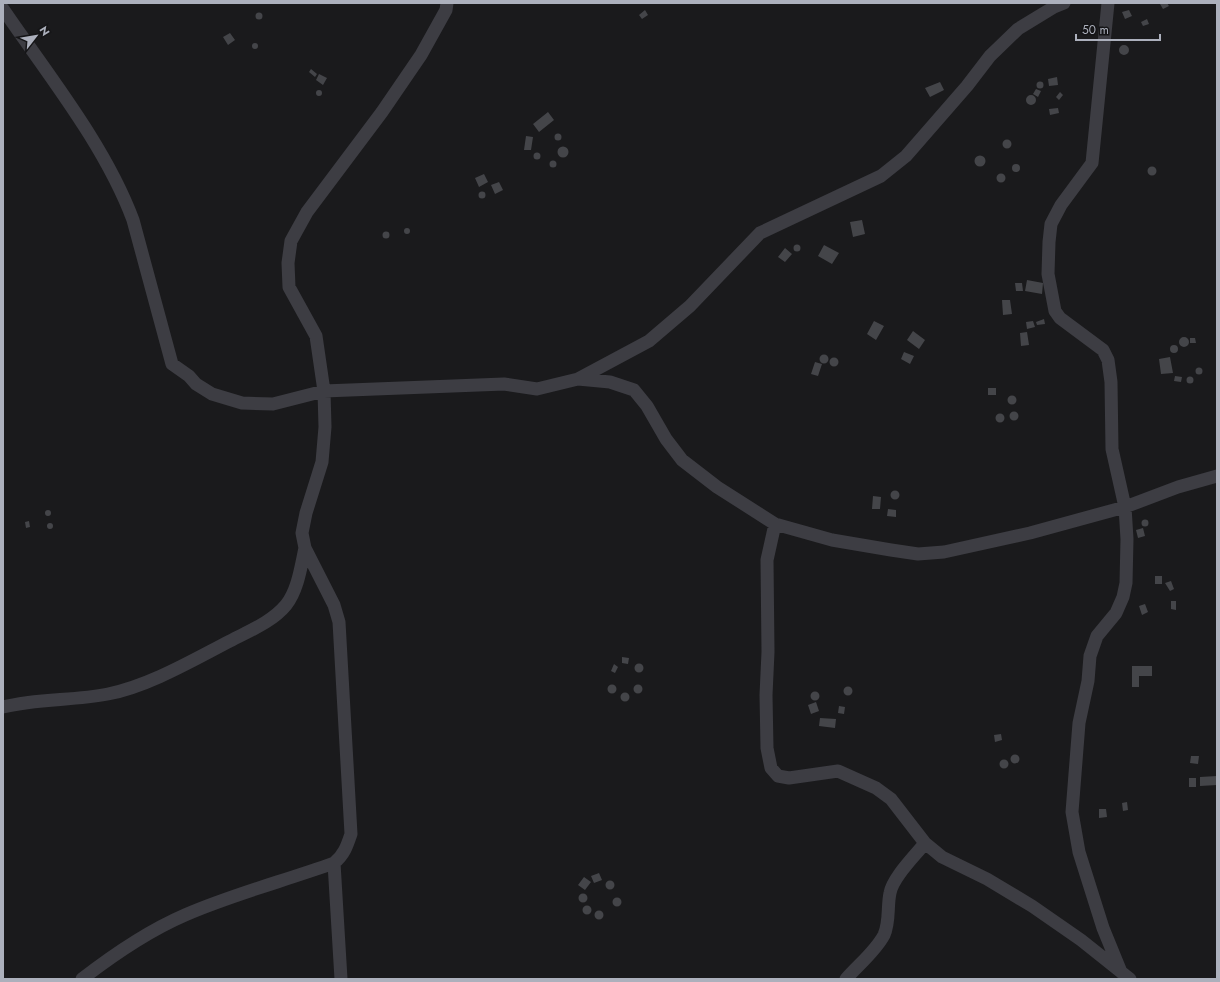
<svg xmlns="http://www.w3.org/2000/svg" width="1220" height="982" viewBox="0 0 1220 982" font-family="Jost,sans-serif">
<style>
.building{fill:#444549}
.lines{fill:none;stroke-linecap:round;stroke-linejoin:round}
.minor{stroke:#3d3d43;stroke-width:13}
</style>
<rect width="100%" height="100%" fill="#1a1a1c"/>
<path class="building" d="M1167,3L1169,6L1163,9L1160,4Z
M645,10L648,15L642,19L639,15Z
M1129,10L1132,16L1125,19L1122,12Z
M255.5 16a3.5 3.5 0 1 1 7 0a3.5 3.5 0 1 1-7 0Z
M1147,19L1149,24L1143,26L1141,22Z
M230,33L235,40L228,45L223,37Z
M252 46a3 3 0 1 1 6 0a3 3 0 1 1-6 0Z
M1119 50a5 5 0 1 1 10 0a5 5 0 1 1-10 0Z
M311,69L317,74L315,77L309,72Z
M319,74L327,78L323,85L316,80Z
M1057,77L1058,85L1049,86L1048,79Z
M1036.5 85a3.5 3.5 0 1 1 7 0a3.5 3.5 0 1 1-7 0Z
M940,82L944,90L930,97L925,88Z
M1036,89L1041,91L1038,97L1033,94Z
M316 93a3 3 0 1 1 6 0a3 3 0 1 1-6 0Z
M1060,92L1063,95L1059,100L1056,97Z
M1026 100a5 5 0 1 1 10 0a5 5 0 1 1-10 0Z
M1058,108L1059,113L1050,115L1049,109Z
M548,112L554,120L539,132L533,124Z
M554.5 137a3.5 3.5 0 1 1 7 0a3.5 3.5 0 1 1-7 0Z
M526,136L533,137L531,150H524Z
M1002.5 144a4.5 4.5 0 1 1 9 0a4.5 4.5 0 1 1-9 0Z
M557.5 152a5.5 5.5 0 1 1 11 0a5.5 5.5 0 1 1-11 0Z
M533.5 156a3.5 3.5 0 1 1 7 0a3.5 3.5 0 1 1-7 0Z
M974.5 161a5.5 5.5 0 1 1 11 0a5.5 5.5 0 1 1-11 0Z
M549.5 164a3.5 3.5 0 1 1 7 0a3.5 3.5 0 1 1-7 0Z
M1012 168a4 4 0 1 1 8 0a4 4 0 1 1-8 0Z
M1147.5 171a4.5 4.5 0 1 1 9 0a4.5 4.5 0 1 1-9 0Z
M996.5 178a4.5 4.5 0 1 1 9 0a4.5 4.5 0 1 1-9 0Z
M484,174L488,182L479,187L475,178Z
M499,182L503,190L495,194L491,185Z
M478.5 195a3.5 3.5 0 1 1 7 0a3.5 3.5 0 1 1-7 0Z
M862,220L865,234L853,237L850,222Z
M404 231a3 3 0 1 1 6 0a3 3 0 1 1-6 0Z
M382.5 235a3.5 3.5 0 1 1 7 0a3.5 3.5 0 1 1-7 0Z
M793.5 248a3.5 3.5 0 1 1 7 0a3.5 3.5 0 1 1-7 0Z
M824,245L839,253L832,264L818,256Z
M785,248L792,254L785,262L778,257Z
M1027,280L1043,283L1042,294L1025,291Z
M1015,283H1022L1023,291H1016Z
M1002,300H1010L1012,314L1003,315Z
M1044,319L1045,324L1037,325L1036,322Z
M874,321L884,326L876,340L867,334Z
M1033,321L1035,327L1027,329L1026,322Z
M913,331L925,340L919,349L907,340Z
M1027,332L1029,345L1021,346L1020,333Z
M1179 342a5 5 0 1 1 10 0a5 5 0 1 1-10 0Z
M1190,338H1195L1196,343H1190Z
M1170 349a4 4 0 1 1 8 0a4 4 0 1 1-8 0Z
M904,352L914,356L910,364L901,359Z
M819.5 359a4.5 4.5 0 1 1 9 0a4.5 4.5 0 1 1-9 0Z
M1170,357L1173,373L1161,374L1159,359Z
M829.5 362a4.5 4.5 0 1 1 9 0a4.5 4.5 0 1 1-9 0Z
M815,362L822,364L818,376L811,374Z
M1195.5 371a3.5 3.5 0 1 1 7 0a3.5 3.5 0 1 1-7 0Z
M1175,376L1182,377L1181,382L1174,381Z
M1186.5 380a3.5 3.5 0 1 1 7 0a3.5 3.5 0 1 1-7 0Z
M988,388H996V395H988Z
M1007.5 400a4.5 4.5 0 1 1 9 0a4.5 4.5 0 1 1-9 0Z
M1009.5 416a4.5 4.5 0 1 1 9 0a4.5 4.5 0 1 1-9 0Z
M995.5 418a4.5 4.5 0 1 1 9 0a4.5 4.5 0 1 1-9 0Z
M890.5 495a4.5 4.5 0 1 1 9 0a4.5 4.5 0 1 1-9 0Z
M873,496L881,497L880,509H872Z
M888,509L896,510V517L887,516Z
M45 513a3 3 0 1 1 6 0a3 3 0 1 1-6 0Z
M1141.5 523a3.5 3.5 0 1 1 7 0a3.5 3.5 0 1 1-7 0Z
M29,521L30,527L26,528L25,522Z
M47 526a3 3 0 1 1 6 0a3 3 0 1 1-6 0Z
M1143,528L1145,536L1138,538L1136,530Z
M1155,576H1162V584H1155Z
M1171,581L1174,589L1170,591L1165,583Z
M1171,601H1176V610L1171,609Z
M1145,604L1148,612L1142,615L1139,606Z
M622,657L629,658L628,664L622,663Z
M634.5 668a4.5 4.5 0 1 1 9 0a4.5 4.5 0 1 1-9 0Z
M614,664L618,667L615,673L611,671Z
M1132,666H1152V676H1139V687H1132Z
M607.5 689a4.5 4.5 0 1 1 9 0a4.5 4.5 0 1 1-9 0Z
M633.5 689a4.5 4.5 0 1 1 9 0a4.5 4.5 0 1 1-9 0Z
M843.5 691a4.5 4.5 0 1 1 9 0a4.5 4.5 0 1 1-9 0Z
M810.5 696a4.5 4.5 0 1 1 9 0a4.5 4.5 0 1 1-9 0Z
M620.5 697a4.5 4.5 0 1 1 9 0a4.5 4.5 0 1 1-9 0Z
M816,702L819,711L811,714L808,705Z
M839,706L845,707L844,714L838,713Z
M820,718L836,719L835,728L819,726Z
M1001,734L1002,740L995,742L994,735Z
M1010.5 759a4.5 4.5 0 1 1 9 0a4.5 4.5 0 1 1-9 0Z
M1191,756H1199L1198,764L1190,763Z
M999.5 764a4.5 4.5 0 1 1 9 0a4.5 4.5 0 1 1-9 0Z
M1217,776V785L1200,786V777Z
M1189,778H1196V787H1189Z
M1127,802L1128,810L1123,811L1122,803Z
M1099,809H1106L1107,817L1099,818Z
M599,873L602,880L594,883L591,876Z
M584,877L591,882L585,890L578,885Z
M605.5 885a4.5 4.5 0 1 1 9 0a4.5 4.5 0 1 1-9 0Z
M578.5 898a4.5 4.5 0 1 1 9 0a4.5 4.5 0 1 1-9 0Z
M612.5 902a4.5 4.5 0 1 1 9 0a4.5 4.5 0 1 1-9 0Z
M582.5 910a4.5 4.5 0 1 1 9 0a4.5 4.5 0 1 1-9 0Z
M594.5 915a4.5 4.5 0 1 1 9 0a4.5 4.5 0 1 1-9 0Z"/>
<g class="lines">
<path class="minor" d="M1108,3L1092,163L1061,205L1051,224L1049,242L1048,274L1055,311L1060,318L1103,350L1108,360L1111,382L1112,449L1125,507L1127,539L1126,583L1123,597L1116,613L1097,636L1090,656L1088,681L1079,723L1072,812L1079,852L1103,928L1121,972
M3,9C48,75 105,145 133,220L172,364L189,376L196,384L212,394L242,403L273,404L324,391L504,384L537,389L578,379L649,341L690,306L760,233L881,176L906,156L967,86L990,56L1018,29L1054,7L1064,3
M578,379L610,382L634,390L647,406L666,439L682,460L717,487L775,524L832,540L891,550L918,554L944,552L1030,533L1125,507L1178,487L1217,476
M775,524L767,560L768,652L766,695L767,748L771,768L778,776L789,778L838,771L876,788L891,799L925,843L942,857L987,879L1032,906L1081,940L1130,979
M3,707C38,698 73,701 108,694C149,686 193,660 230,641C249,631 272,622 286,605C298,590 301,566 305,548
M334,863L341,979
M82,979C113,955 148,931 185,915C233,894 284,881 334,863C344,855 347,846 351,834L339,622L334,605L305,548L302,533L306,513L322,462L325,427L324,391L316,336L289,287L288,263L291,241L307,212L382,112L421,55L446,10L447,3
M846,979C858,965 875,952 884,935C890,922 887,907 890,893C893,877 915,856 925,843"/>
</g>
<rect width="1220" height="982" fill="none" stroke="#acb0bc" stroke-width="8"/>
<g transform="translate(36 36) rotate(59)" stroke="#151517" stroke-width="3" paint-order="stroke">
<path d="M0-3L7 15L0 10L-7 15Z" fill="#acb0bc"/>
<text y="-6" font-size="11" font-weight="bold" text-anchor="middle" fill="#acb0bc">N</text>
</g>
<path d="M1076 34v6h84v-6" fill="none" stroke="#acb0bc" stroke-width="2"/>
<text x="1082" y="34" font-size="12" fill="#acb0bc" stroke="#151517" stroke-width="3" paint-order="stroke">50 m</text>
</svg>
